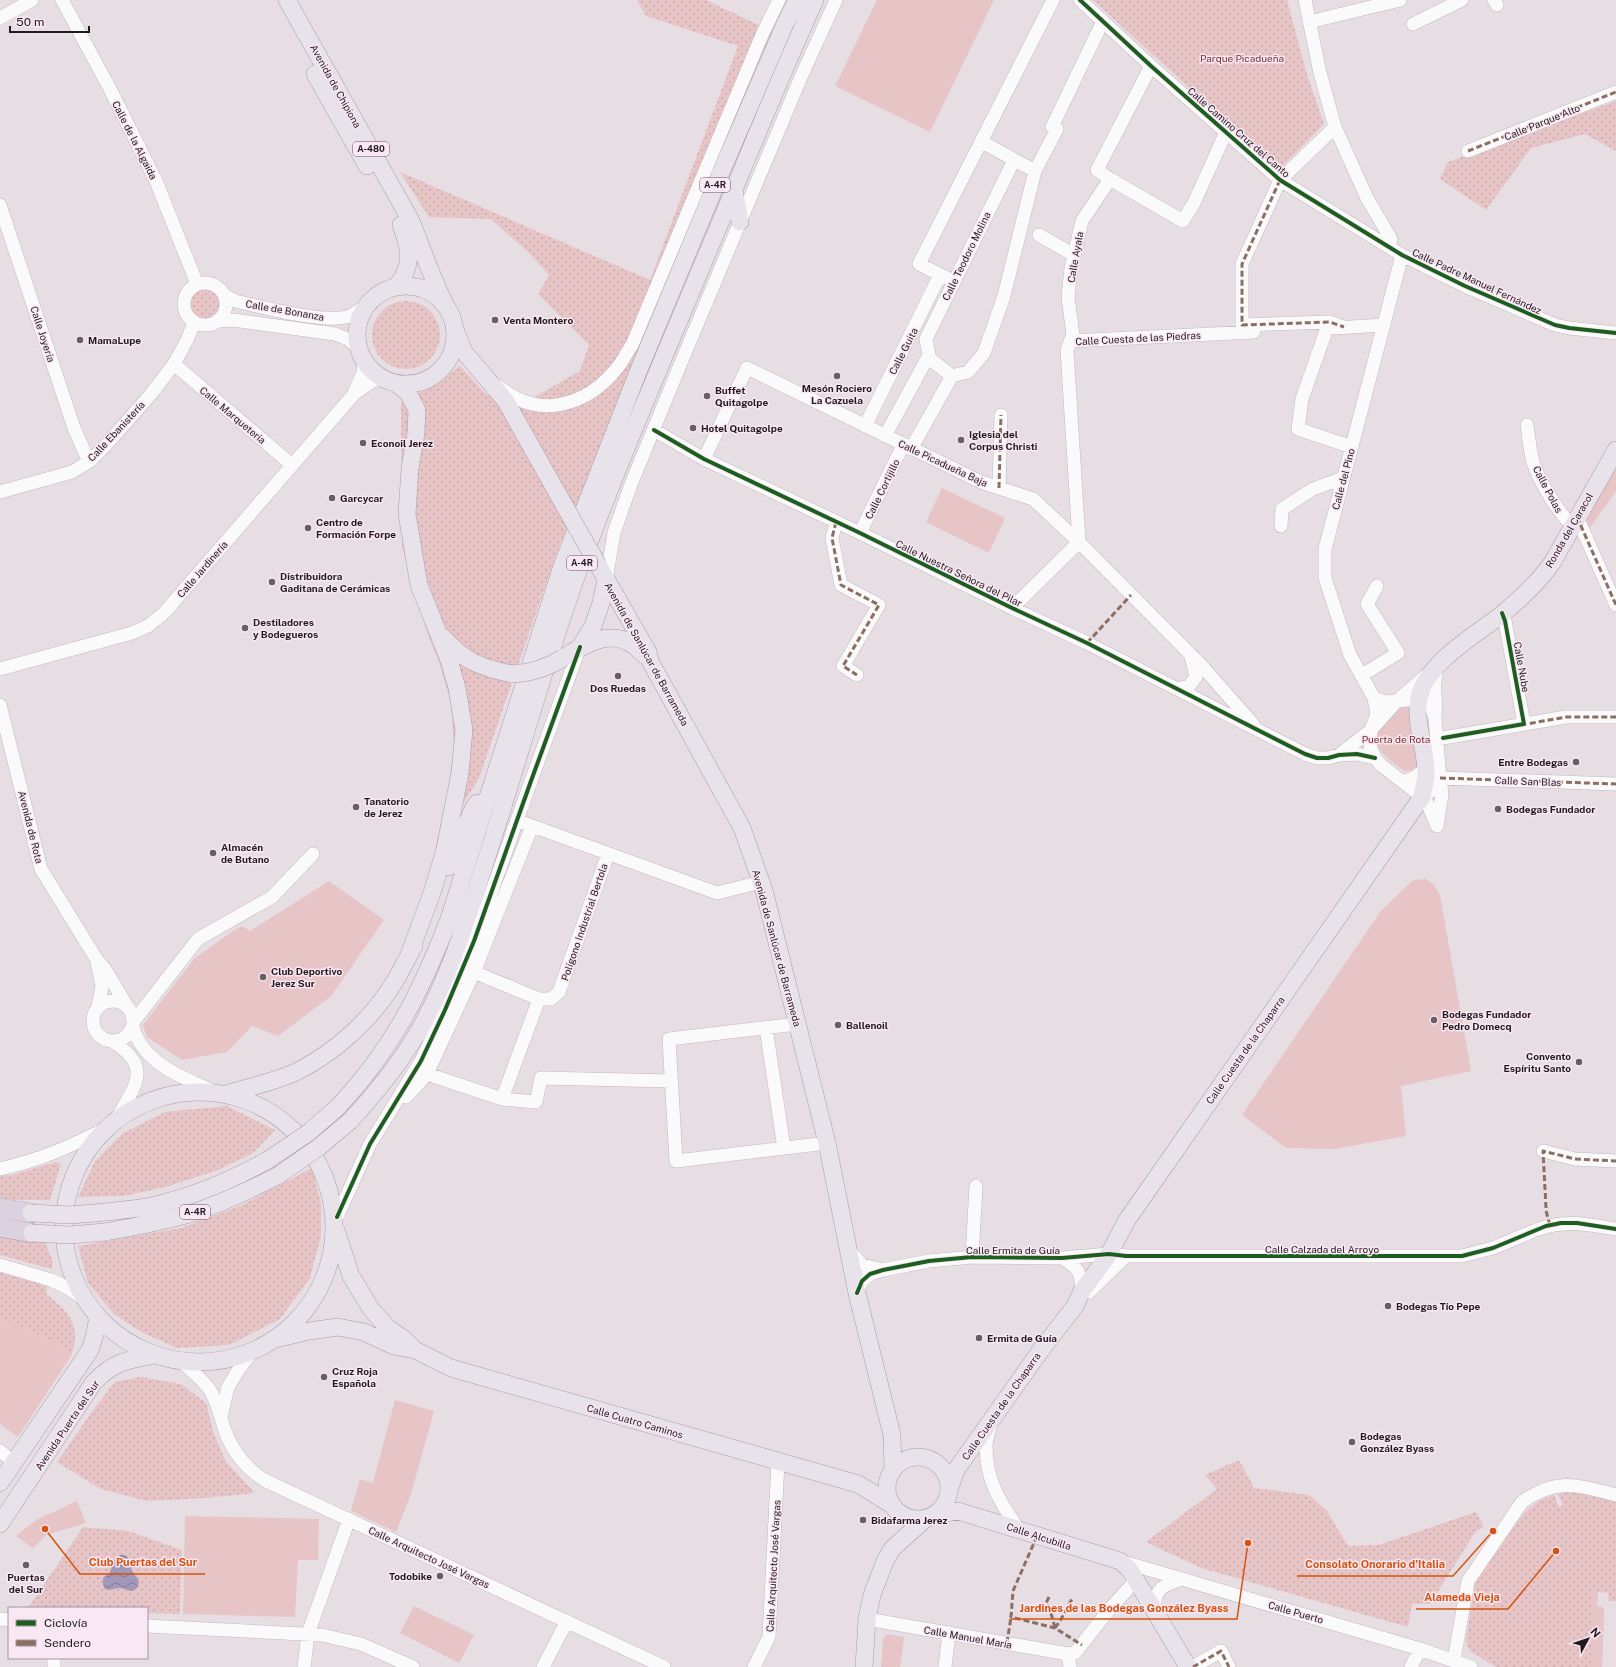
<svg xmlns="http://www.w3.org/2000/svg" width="1616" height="1667" viewBox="0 0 1616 1667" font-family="'Public Sans',sans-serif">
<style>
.grass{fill:url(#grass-dots)}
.garden{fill:#e7c4c5}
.water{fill:url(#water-waves)}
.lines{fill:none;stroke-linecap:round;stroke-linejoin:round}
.minor-casing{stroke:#c0b9be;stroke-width:14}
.major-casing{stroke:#a89baa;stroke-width:18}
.highway-casing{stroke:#a89baa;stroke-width:20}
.minor{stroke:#fbfafb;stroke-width:13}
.major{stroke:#e8e2ea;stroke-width:17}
.highway{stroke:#dcd2df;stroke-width:19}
.major-bridge-casing{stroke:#a89baa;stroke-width:18;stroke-linecap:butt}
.major-bridge{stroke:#e8e2ea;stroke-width:17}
.quiet{stroke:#8d6e63;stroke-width:3;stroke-dasharray:6 3;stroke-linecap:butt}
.cycleway-casing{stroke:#f9e7f3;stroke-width:6}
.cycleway{stroke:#1b5e20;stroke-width:4}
.poi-dot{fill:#665f64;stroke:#f9e7f3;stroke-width:1.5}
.labels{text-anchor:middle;stroke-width:3;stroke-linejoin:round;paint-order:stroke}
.shield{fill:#f9e7f3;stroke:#62585f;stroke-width:1}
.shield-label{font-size:9px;font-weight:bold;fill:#211b1f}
.park-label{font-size:10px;fill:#773232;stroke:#f9e7f3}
.street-label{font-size:10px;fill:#211b1f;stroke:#f9e7f3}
.poi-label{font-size:10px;font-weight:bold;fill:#211b1f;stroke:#f9e7f3;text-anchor:start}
.leader{fill:none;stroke:#d4530e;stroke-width:1.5}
.callout-dot{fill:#d4530e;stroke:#f9e7f3;stroke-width:1.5}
.callout-label{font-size:11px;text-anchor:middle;font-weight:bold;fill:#d4530e;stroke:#f9e7f3;stroke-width:3;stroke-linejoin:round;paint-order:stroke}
</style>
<defs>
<pattern id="grass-dots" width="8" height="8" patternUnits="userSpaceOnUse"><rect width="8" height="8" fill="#e7c4c5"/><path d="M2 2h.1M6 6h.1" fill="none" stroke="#c6a8a9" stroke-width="1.8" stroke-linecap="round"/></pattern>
<pattern id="water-waves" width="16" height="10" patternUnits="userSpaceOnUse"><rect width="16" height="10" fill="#a299ba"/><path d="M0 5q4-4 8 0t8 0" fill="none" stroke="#847c97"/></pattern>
</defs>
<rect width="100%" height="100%" fill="#e7dee4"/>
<path class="grass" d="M637,0H706L752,22L774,31L764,51L559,547L479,778L435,849L449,786L454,745L451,703L440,665L426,629L402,546L401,403L426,389L460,366L486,394L519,406L580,371L589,345L538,294L549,275L529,253L491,219L429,217L400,172L650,280L738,46L646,16Z
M1093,0H1287L1307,75L1324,124L1279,170Z
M1616,101V151L1585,134L1531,148L1486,210L1440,179L1448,162Z
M189 304a16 16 0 1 1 32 0a16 16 0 1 1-32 0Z
M372 335a34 34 0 1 1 68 0a34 34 0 1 1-68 0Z
M227,1106L275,1130L253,1153L218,1170L169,1186L124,1196L78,1197L95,1161L122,1134L165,1112Z
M55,1162L61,1164L50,1200H14L0,1198V1176L12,1175Z
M312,1168L321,1204V1236L310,1278L280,1319L229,1345L177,1348L143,1333L114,1314L88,1283L78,1246L181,1228L242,1205Z
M0,1236L45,1242L53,1262L52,1269L0,1255Z
M0,1270L22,1277L47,1287L46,1294C69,1312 82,1325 71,1356L63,1346L19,1325L0,1319Z
M141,1377L181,1384L206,1403L214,1434L226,1462L255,1493L205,1498L147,1501L101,1489L57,1462L96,1406L115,1382Z
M1239,1460L1254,1488L1309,1495L1327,1511L1348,1546L1378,1545L1476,1512L1484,1527L1476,1531L1430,1604H1412L1408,1627L1201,1568L1146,1542L1217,1489L1205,1475Z
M1565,1493H1584L1616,1501V1601H1608L1609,1593L1598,1592L1596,1606L1604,1608L1602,1667H1496L1470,1651L1467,1646L1466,1639L1475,1584L1477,1580L1523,1514L1540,1500L1554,1495L1559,1507L1563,1505L1558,1494Z
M83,1527L128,1531L182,1550L180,1614L147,1613V1608H28Z"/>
<path class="garden" d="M877,0H994L930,132L835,86Z
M1616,468V491L1587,532L1585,523L1588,516Z
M942,488L1005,518L989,553L926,522Z
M1412,705L1418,766L1412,770L1405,771C1391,762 1367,746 1380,727C1385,719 1396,712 1403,706Z
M1426,879L1434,885L1440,895L1471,1071L1401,1086L1406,1136L1334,1149L1286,1148L1242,1115L1380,912L1413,880Z
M329,881L384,920L331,996L278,1036L252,1026L227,1052L182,1060L147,1037L143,1025L195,958L236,929L242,926L250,931Z
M0,1319L19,1325L63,1346L71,1356L18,1437L0,1424Z
M395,1400L434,1411L411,1494L396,1532L351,1511L360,1479L373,1483Z
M77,1501L86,1523L46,1535L33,1548L16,1536L36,1520Z
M185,1516L319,1519L318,1560H298L295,1617L183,1614Z
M1593,1592H1598L1597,1607L1604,1608L1602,1667H1591Z
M414,1606L474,1635L459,1663L400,1633Z
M887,1634L904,1637L900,1667H881L883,1639Z"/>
<path class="water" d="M120,1555H124L128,1557L132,1571L139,1581L137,1588L132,1591C128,1591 124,1588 120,1588C111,1588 102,1596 103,1578L110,1572L114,1561Z"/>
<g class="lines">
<defs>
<path id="minor" d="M62,0L110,89L156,181L197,284
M1080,0L1151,66L1280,180L1402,255L1465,286L1555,325L1569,328L1616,333
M1305,0L1320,73L1335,127L1367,198L1391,239L1389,246
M1494,0L1497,5
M0,18L32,0
M1309,22L1400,0
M1413,24L1462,0
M1151,66L1097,170L1110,179L1183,221L1194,203L1226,132
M1335,127L1280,180L1242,264V325L1330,322L1344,327
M982,142L1035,171
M1468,151L1616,92
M0,205L74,428L86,455L90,461
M1039,235L1074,255
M1402,255L1325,549V578L1350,655L1374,698L1377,714L1371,730L1370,746L1375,758L1381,765L1422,797L1428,805L1437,826
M953,281L919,264L1053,0
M184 304a21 21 0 1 1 42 0a21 21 0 1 1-42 0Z
M224,295L235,301C263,307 321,323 347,317C355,315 361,309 368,304
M219,321L233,320L335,334L348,339L358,348
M1327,328L1302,399L1298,429L1352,447
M1335,328L1384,325
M1070,341L1254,332
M929,355L930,359L952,376
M174,364L292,465
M497,386C504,390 510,396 518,399C554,416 594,398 617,368C623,361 627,352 632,345L762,35L779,0
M354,393L363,373L364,361
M1527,425C1529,438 1530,453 1534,465C1540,482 1559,514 1572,525
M865,426L940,275
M654,430L704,459L860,533L1012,608L1087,643L1305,754L1317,758H1328L1339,755L1357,754L1375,758
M885,436L929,355L926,339L1014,160
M911,449L952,376L968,372L984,353L1004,296L1035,171L1057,129L1052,127L1103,21
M704,459L747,368L981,482L1033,499L1079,542L1201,665L1253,724
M999,488L1001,415
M0,492L72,472L90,461L106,445L151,394L174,364L187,340L194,323
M1577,517L1616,605
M836,522L832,538L841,585L879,605L843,666L857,675
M1281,526L1282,509L1313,489L1343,478
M860,533L903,445
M606,580L614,533L630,487L680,365L801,77L836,0
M1012,608L1079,542L1067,350L1073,335L1068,297L1071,268L1082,221L1110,179
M1502,613L1505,621L1524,724
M0,669L132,633L148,626L164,613L354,394L371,382L382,378
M1362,675L1398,653L1367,604L1377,586
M1178,689L1189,686L1196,677L1191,656
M1374,698L1386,702L1419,699L1427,703L1432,709L1435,719L1440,778L1434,789L1422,797
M0,705L41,869L97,960L105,969L127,1006
M1435,717C1437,700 1432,684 1437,668
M1437,739L1566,717H1616
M1339,755L1371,730L1397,701L1427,675
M1403,782L1415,777L1425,769
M524,823L717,893L761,882
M1437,826L1442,794L1440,778L1616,784
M97,962L102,986L98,1007
M474,972L539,999H551L559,992L608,854
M93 1021a20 20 0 1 1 40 0a20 20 0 1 1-40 0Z
M134,1021L198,939L272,897L313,854
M797,1024L669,1039L676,1161L827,1143
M133,1027C143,1064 184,1078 215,1092
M766,1028L784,1148
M113,1042C154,1067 134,1087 116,1120
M427,1074L502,1099L539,999
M406,1097L427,1074L474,972L532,826
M502,1099L536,1102L541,1078L671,1081
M1543,1151L1575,1159L1616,1161
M0,1169C40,1160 69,1147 105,1129
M337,1217L370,1144L421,1061L445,1010L474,941L531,781L580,647
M1536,1230C1565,1219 1586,1224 1616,1229
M849,1250L862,1265L883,1270
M972,1257L976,1186
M1062,1258C1079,1268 1081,1272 1082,1291
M0,1265L51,1280L68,1288L86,1300
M1089,1292L1126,1256
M857,1293L862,1281L870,1274L883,1270L929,1261L972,1257L1062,1258L1109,1254L1126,1256H1462L1493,1248L1531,1232
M182,1362C192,1371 202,1379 210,1390C217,1402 220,1415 224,1428C231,1450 245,1467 264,1480L664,1667
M221,1417L228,1387L239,1369L252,1352
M991,1425C989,1431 986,1439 986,1446C986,1481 1000,1502 1019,1530
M0,1451L14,1462
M1120,1561L1420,1649L1471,1667
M1154,1609C1155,1587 1164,1585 1183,1579
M0,1619L9,1620
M867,1619L1068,1654L1075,1653L1108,1611L1136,1580
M147,1626L322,1635L361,1644L413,1667
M1068,1654L1070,1667
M1454,1660L1468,1581L1522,1502C1557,1477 1577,1485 1616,1495
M54,1667V1658
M304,1667L308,1634L349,1519
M543,1667L567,1621
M754,1667L769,1637L778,1462
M945,1667L949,1633
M1193,1667L1221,1651L1229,1667
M1411,1667L1420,1649"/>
<path id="major" d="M287,0L411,221C422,248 431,276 444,302
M315,74L367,166
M734,190L740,222
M357 335a49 49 0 1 1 98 0a49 49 0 1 1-98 0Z
M397,286C414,264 410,249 401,225
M456,332L464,352L505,400L568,512
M396,383L408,393L417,410L416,433L410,468L407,514L419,585L449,660L457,688L464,730L460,773L445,849L433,890L409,955
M598,565L648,652L650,661L742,828L764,890L827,1143L857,1293L892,1435L893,1469
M443,637C463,661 482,668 512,674
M580,647L593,626L601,603L606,580
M563,658C591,640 619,625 644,655
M449,867L473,809L477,803
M64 1227a135 135 0 1 1 270 0a135 135 0 1 1-270 0Z
M226,1094C249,1087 274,1082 296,1072C336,1052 372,1019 395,981C402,969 408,957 414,946
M338,1107C393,1048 420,994 449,919L562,566L638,372L719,177L785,24L797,0
M350,1121C375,1094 398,1066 417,1034C447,983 465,925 483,869C516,770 542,670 578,572C618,464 663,359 707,254C743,169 777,83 815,0
M106,1212C121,1210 137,1209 151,1206C193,1197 232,1180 268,1160
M336,1230L351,1276L371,1309L388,1328L404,1339L415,1350
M105,1232C133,1227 161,1222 189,1214C220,1204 250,1190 279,1175
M276,1339L309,1331L338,1327L364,1332L394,1346L415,1350L451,1368L858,1484L892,1505
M887 1488a31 31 0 1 1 62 0a31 31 0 1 1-62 0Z
M0,1483L90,1350L95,1334L98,1316
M949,1490L956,1470L1041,1350L1075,1306L1082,1291L1109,1254L1127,1220L1422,797C1423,791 1425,783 1426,776C1427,750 1414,724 1419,698C1425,664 1475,635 1501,615C1520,599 1538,583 1552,563L1616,450
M935,1515L958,1511L1120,1561L1129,1569L1136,1580L1188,1667
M0,1524L94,1382C115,1361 127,1360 155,1355
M864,1667L867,1619L872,1595L885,1561L892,1549L925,1519"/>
<path id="highway" d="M0,1208L31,1213
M0,1227L32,1233"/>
</defs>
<use href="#minor" class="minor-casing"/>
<use href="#major" class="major-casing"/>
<use href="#highway" class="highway-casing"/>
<use href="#minor" class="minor"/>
<use href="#major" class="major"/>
<use href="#highway" class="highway"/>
<defs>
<path id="major-bridge" d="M568,512L598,565
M512,674C532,673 547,668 563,658
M268,1160L308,1133L338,1107
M279,1175L319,1147L350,1121
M31,1213L71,1215L106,1212
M32,1233L70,1235L105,1232"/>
</defs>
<use href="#major-bridge" class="major-bridge-casing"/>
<use href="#major-bridge" class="major-bridge"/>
<path class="quiet" d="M1468,151L1616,92
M1280,180L1242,264V325L1330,322L1344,327
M999,488L1001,415
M1577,517L1616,605
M836,522L832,538L841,585L879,605L843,666L857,675
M1087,643L1131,595
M1521,725L1566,717H1616
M1440,778L1616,784
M1546,1208L1543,1151L1575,1159L1616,1161
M1546,1211L1550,1225
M1037,1536L1013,1591L1011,1617L1055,1628L1082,1645
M1049,1597L1046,1603C1050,1608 1053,1620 1055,1628
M1055,1628L1060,1621L1072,1599
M1007,1643L1011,1617
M1193,1667L1221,1651L1229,1667"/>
<defs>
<path id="cycleway" d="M1080,0L1151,66L1280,180L1402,255L1465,286L1555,325L1569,328L1616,333
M654,430L704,459L860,533L1012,608L1087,643L1305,754L1317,758H1328L1339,755L1357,754L1375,758
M1443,738L1524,724L1505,621L1502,613
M337,1217L370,1144L421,1061L445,1010L474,941L531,781L580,647
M857,1293L862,1281L870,1274L883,1270L929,1261L972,1257L1062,1258L1109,1254L1126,1256H1462L1493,1248L1546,1226L1561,1223H1577L1616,1229"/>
</defs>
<use href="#cycleway" class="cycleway-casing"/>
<use href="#cycleway" class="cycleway"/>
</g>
<g class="poi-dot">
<circle cx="495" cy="320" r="4"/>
<circle cx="80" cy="340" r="4"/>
<circle cx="837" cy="376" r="4"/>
<circle cx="707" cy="396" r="4"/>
<circle cx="693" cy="428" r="4"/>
<circle cx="961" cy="440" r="4"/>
<circle cx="363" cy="443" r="4"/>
<circle cx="332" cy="498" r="4"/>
<circle cx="308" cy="528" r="4"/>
<circle cx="272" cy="582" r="4"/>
<circle cx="245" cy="628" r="4"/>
<circle cx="618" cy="676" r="4"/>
<circle cx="1576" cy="762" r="4"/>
<circle cx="356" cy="807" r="4"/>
<circle cx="1498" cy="809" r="4"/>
<circle cx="213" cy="853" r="4"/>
<circle cx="263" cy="977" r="4"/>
<circle cx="1434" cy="1020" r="4"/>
<circle cx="838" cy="1025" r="4"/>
<circle cx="1579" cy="1062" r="4"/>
<circle cx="1388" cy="1306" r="4"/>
<circle cx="979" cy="1338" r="4"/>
<circle cx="324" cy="1377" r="4"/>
<circle cx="1352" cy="1442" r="4"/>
<circle cx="863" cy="1520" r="4"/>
<circle cx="26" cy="1565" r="4"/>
<circle cx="440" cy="1576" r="4"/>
</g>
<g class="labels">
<g class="shield">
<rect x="353" y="142" width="36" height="14" rx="3"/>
<rect x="700" y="178" width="30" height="14" rx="3"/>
<rect x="567" y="556" width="30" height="14" rx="3"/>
<rect x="180" y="1205" width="30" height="14" rx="3"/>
</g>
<g class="shield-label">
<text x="371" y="152">A-480</text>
<text x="715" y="188">A-4R</text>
<text x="582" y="566">A-4R</text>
<text x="195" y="1215">A-4R</text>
</g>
<g class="park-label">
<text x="1242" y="62">Parque Picadueña</text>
<text x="1396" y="743">Puerta de Rota</text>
</g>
<g class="street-label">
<text transform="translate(336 86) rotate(61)" y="4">Avenida de Chipiona</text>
<text transform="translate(1542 122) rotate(-22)" y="4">Calle Parque Alto</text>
<text transform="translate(1239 132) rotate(41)" y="4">Calle Camino Cruz del Canto</text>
<text transform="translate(135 140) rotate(63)" y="4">Calle de la Algaida</text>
<text transform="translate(966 256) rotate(-64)" y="4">Calle Teodoro Molina</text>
<text transform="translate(1075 257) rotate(-80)" y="4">Calle Ayala</text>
<text transform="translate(1477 281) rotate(25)" y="4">Calle Padre Manuel Fernández</text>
<text transform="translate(285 310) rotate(10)" y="4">Calle de Bonanza</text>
<text transform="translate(43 334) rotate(72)" y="4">Calle Joyería</text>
<text transform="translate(1138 338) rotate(-3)" y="4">Calle Cuesta de las Piedras</text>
<text transform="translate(903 351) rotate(-63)" y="4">Calle Guita</text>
<text transform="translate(233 415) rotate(40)" y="4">Calle Marquetería</text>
<text transform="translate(116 431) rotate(-47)" y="4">Calle Ebanistería</text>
<text transform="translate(943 463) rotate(25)" y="4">Calle Picadueña Baja</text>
<text transform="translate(1343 479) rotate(-75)" y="4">Calle del Pino</text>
<text transform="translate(882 489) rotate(-64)" y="4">Calle Cortijillo</text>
<text transform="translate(1548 489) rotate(62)" y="4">Calle Polas</text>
<text transform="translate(1569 530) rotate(-60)" y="4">Ronda del Caracol</text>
<text transform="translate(202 569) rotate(-49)" y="4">Calle Jardinería</text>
<text transform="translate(959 573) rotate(26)" y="4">Calle Nuestra Señora del Pilar</text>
<text transform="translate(647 654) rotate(61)" y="4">Avenida de Sanlúcar de Barrameda</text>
<text transform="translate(1522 667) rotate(80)" y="4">Calle Nube</text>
<text transform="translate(1528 781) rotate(2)" y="4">Calle San Blas</text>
<text transform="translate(31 827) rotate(76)" y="4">Avenida de Rota</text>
<text transform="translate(584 922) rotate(-71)" y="4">Polígono Industrial Bertola</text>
<text transform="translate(777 948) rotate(75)" y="4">Avenida de Sanlúcar de Barrameda</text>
<text transform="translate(1245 1050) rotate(-55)" y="4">Calle Cuesta de la Chaparra</text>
<text x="1322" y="1253">Calle Calzada del Arroyo</text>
<text x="1013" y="1254">Calle Ermita de Guía</text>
<text transform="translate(1001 1406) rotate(-55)" y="4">Calle Cuesta de la Chaparra</text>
<text transform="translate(635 1421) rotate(16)" y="4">Calle Cuatro Caminos</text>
<text transform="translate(67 1425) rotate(-56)" y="4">Avenida Puerta del Sur</text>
<text transform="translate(1039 1536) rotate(18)" y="4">Calle Alcubilla</text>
<text transform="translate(429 1557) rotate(25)" y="4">Calle Arquitecto José Vargas</text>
<text transform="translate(773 1566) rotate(-87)" y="4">Calle Arquitecto José Vargas</text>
<text transform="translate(1296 1612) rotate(16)" y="4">Calle Puerto</text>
<text transform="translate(968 1637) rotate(10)" y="4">Calle Manuel María</text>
</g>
<g class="poi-label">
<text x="503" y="324">Venta Montero</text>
<text x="88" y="344">MamaLupe</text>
<text x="837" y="392" text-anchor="middle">Mesón Rociero<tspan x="837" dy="12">La Cazuela</tspan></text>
<text x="715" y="394">Buffet<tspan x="715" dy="12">Quitagolpe</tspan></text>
<text x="701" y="432">Hotel Quitagolpe</text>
<text x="969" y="438">Iglesia del<tspan x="969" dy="12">Corpus Christi</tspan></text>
<text x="371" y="447">Econoil Jerez</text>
<text x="340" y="502">Garcycar</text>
<text x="316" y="526">Centro de<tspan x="316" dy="12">Formación Forpe</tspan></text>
<text x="280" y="580">Distribuidora<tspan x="280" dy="12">Gaditana de Cerámicas</tspan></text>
<text x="253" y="626">Destiladores<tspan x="253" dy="12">y Bodegueros</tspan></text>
<text x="618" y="692" text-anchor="middle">Dos Ruedas</text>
<text x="1568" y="766" text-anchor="end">Entre Bodegas</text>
<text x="364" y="805">Tanatorio<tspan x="364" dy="12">de Jerez</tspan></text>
<text x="1506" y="813">Bodegas Fundador</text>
<text x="221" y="851">Almacén<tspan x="221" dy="12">de Butano</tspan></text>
<text x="271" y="975">Club Deportivo<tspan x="271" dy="12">Jerez Sur</tspan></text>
<text x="1442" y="1018">Bodegas Fundador<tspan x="1442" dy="12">Pedro Domecq</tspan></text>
<text x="846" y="1029">Ballenoil</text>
<text x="1571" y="1060" text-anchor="end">Convento<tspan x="1571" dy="12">Espíritu Santo</tspan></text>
<text x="1396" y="1310">Bodegas Tío Pepe</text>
<text x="987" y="1342">Ermita de Guía</text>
<text x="332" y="1375">Cruz Roja<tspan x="332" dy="12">Española</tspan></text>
<text x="1360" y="1440">Bodegas<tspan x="1360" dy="12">González Byass</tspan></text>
<text x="871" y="1524">Bidafarma Jerez</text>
<text x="432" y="1580" text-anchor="end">Todobike</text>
<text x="26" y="1581" text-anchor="middle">Puertas<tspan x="26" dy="12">del Sur</tspan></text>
</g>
</g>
<path class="leader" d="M45 1529L80 1574H205M1493 1531L1453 1576H1297M1556 1551L1508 1609H1416M1248 1543L1237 1619H1011"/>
<g class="callout-dot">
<circle cx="45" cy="1529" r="4"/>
<circle cx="1493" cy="1531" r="4"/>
<circle cx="1556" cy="1551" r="4"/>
<circle cx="1248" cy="1543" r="4"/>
</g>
<g class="callout-label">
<text x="143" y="1566">Club Puertas del Sur</text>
<text x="1375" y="1568">Consolato Onorario d'Italia</text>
<text x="1462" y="1601">Alameda Vieja</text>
<text x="1124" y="1612">Jardines de las Bodegas González Byass</text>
</g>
<rect x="8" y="1607" width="140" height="52" fill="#f9e7f3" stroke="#a3959e"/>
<rect x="16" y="1620" width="20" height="6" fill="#1b5e20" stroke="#a3959e"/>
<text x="44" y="1627" font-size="12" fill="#211b1f">Ciclovía</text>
<rect x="16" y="1640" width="20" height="6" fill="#8d6e63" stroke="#a3959e"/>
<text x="44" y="1647" font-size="12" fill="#211b1f">Sendero</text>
<g transform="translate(1588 1639) rotate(50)" stroke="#f9e7f3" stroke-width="3" paint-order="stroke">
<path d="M0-3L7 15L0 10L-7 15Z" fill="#211b1f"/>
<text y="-6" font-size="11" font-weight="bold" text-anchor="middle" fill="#211b1f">N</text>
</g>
<path d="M10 26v6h79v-6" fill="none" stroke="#211b1f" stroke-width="2"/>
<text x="16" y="26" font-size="12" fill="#211b1f" stroke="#f9e7f3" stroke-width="3" paint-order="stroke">50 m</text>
</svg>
